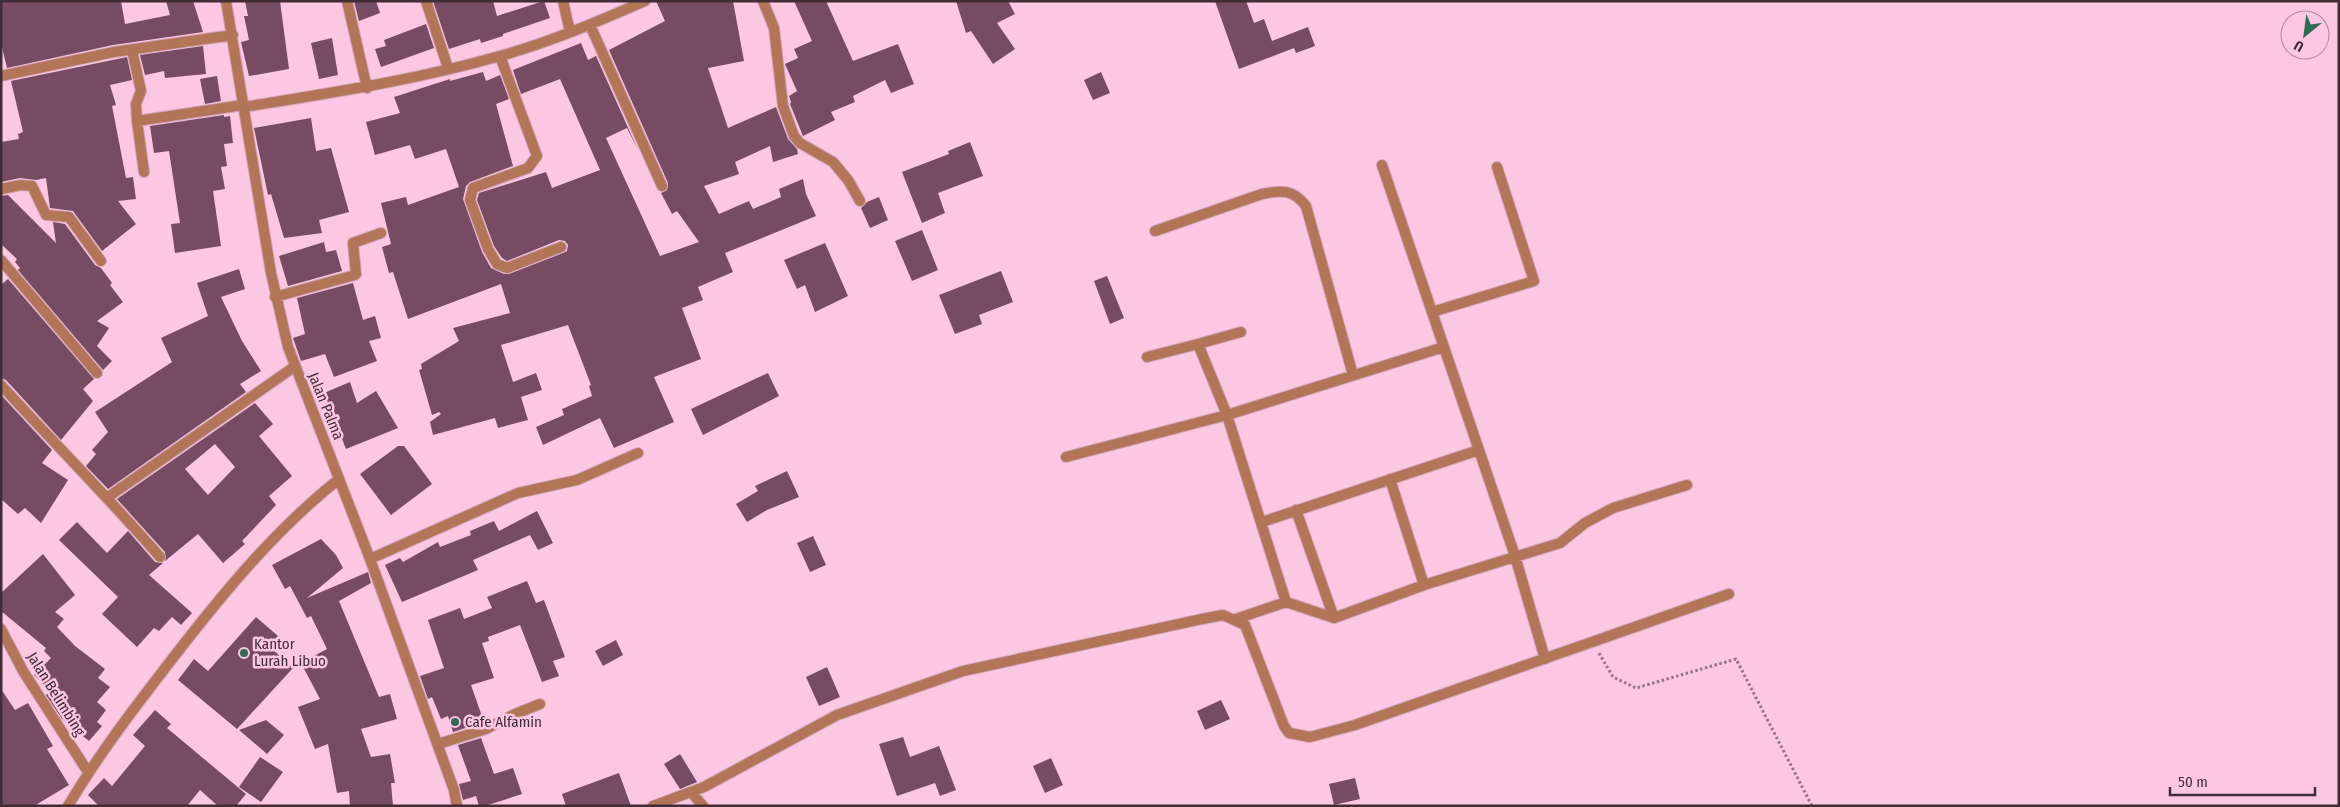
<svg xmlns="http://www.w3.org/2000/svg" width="2340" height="807" viewBox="0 0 2340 807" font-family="'Fira Sans Condensed',sans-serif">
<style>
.building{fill:#774b63;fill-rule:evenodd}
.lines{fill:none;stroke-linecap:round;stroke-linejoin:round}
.service-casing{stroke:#d2a5bc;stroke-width:12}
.minor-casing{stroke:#d2a5bc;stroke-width:12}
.path{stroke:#967385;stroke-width:3;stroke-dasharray:2.5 2.5;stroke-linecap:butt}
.service{stroke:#b27558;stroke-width:10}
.minor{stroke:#b27558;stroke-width:10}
.poi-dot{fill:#2f6a54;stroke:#fbc7e2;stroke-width:2}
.labels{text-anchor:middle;stroke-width:5;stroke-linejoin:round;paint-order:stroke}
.street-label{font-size:15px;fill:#412c37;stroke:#fbc7e2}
.poi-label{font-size:15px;fill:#412c37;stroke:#fbc7e2;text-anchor:start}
</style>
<rect width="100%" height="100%" fill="#fbc7e2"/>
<path class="building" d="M1,1H121L125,24L170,15L166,1H193L203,32L113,45L7,68L1,43Z
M245,1H280L289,69L249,76L241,42L249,40L244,16H248Z
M354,1H376L380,13L359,21Z
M433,1H493L497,16L544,1L550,18L503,34V36L481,43L480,39L449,49Z
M656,1H733L744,61L708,68L728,128L776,107L788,139L797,149L798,154L773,162L770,146L735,162L739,174L704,186L719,214L749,201L753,209L781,197L779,189L803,179L806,194L816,216L725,253L733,272L698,287L703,300L682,308L701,359L654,377L674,422L614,448L600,418L543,445L536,427L564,415L562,409L592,396L589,386L591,385L568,325L501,345L513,382L536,373L542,390L521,397L528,420L498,428L495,418L433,435L430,422L441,414L439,412L432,415L419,370L422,369L421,364L459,341L453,328L510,313L501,284L408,319L393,272L389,273L382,247L391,244L381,203L406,197L408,205L459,187L446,149L415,159L410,145L375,155L366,122L400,113L394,97L450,79V81L483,72L486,81L500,75L509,99L496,104L513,166L470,182L466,186L463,199L482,252L491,268L504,274H509L563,253L567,251L568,245L565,241L559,240L507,261L502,258L494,246L477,200L479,193L546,172L552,188L600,170L560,79L521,94L513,70L581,43L588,60L596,56L638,150L627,128L606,138L660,256L699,242L677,211L672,214L661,193L667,190L668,183L609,50L665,21Z
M794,1H826L853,61L898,44L914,84L891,93L885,80L853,96L855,102L831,112L835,120L803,136L790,104L791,102L789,96L797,91L785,64L798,58L794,49L812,41Z
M956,1H1008L1015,14L997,23L1015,49L993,64L971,31L966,33Z
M1215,1H1246L1254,23L1264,19L1272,41L1308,27L1315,46L1296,53L1294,48L1239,69Z
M426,24L434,48L381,67L375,49L386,46L384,40Z
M332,38L338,75L319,79L311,43Z
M203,46L206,74L165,78L164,71L145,75L140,55Z
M127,57L132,80L110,85L116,105L112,106L126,178L133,177L136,199L118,201L136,224L102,251L73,211L50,208L46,178L36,180L20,178L1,182V142L19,139L18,134L23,132L11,81Z
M1101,72L1110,93L1093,100L1084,80Z
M217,76L221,101L205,104L200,79Z
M224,115V117L230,116L233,143L224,144L227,166L221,167L225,189L213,191L221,246L175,253L171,224L180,223L169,151L154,153L150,126Z
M311,118L316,151L331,148L349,212L319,220L322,233L284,238L271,194L268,195L254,128Z
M970,142L983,176L938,193L945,213L922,223L902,172L949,154L948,151Z
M8,195L56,243L53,222L65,224L95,265L101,268L112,283L110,285L123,302L97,321L109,328L97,346L112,361L103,370L18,270L20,268L15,262L17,259L1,244V196Z
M879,197L888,220L870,228L861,208L867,202Z
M922,230L938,270L912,281L895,241Z
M324,242L326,252L336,250L342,271L288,286L279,256Z
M825,243L848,296L815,312L805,285L797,289L784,260Z
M239,269L245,289L221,297L242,341L261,371L240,384L246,392L108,489L86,466L96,454L92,450L108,432L95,412L172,362L161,338L208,316L197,283Z
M1001,271L1013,302L979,315L982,324L955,334L939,295Z
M1107,276L1124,318L1110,324L1094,281Z
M8,279L94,379L83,389L93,401L61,440L6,380L1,378V285Z
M353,283L363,320L375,316L381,338L369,341L377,361L334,377L325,354L301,361L293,338L305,334L297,298Z
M768,373L779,396L703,435L691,409Z
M350,382L357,403L376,391L398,428L346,449L324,393Z
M1,395L52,450L42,463L68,480L41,523L25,508L18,514L1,499Z
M255,403L273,424L259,436L292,476L269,496L276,505L242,541L245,544L223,563L198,534L165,561V552L117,499ZM215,444L235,467L208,495L185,469Z
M398,446H404L432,484L391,515L360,474Z
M787,471L799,497L767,510L747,522L736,504L758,491L755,486Z
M537,511L553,543L538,550L530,535L473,560L478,570L402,602L385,565L400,558L403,562L438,542L440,547L471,535L470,531L494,521L499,531Z
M77,522L107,553L128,531L155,562L163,563L149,575L192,613L181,625L172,617L159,631L154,628L137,647L102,614L118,597L59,540Z
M813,536L826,565L810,572L797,543Z
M321,539L336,555L343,568L307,598L368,572L371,583L339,601L379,697L390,694L397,719L361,729L371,757L390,754L395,783H391L393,806H350L349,791L337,793L328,744L315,749L298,707L320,699L301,663L327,649L311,616L307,618L290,586L285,589L272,565Z
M43,554L75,595L55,612L64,619L57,627L75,646L105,669L98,678L110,687L97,702L106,710L97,722L102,726L89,741L62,719L46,695L51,692L34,675L51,658L44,651L46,648L1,611V593Z
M527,581L536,603L544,600L565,657L553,661L559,676L542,682L520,625L488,637L489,641L482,643L494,678L471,685L484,722L453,732L448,716L441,719L432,697L428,699L420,676L444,668L428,620L460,608L464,619L492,608L487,597Z
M256,617L278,636L269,646L293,668L237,729L178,680L194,659L208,671Z
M616,640L623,655L603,666L595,651Z
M827,667L840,697L819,706L806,677Z
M1,689L15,710L28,703L53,746L47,749L69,785L34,806H1Z
M1221,700L1230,719L1205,730L1197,711Z
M155,710L171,724L167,728L246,794L236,806H218L200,790L187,806H99L88,795L104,778L112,786L145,746L133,735Z
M266,720L284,735L267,754L239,730Z
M903,737L910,757L939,746L956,790L940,796L935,783L897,796L879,744Z
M481,738L494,774L513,768L522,794L485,806H479L476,796L463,800L459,784L471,781L458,745Z
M680,754L697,782L680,789L664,764Z
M260,757L283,772L261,802L239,787Z
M1051,758L1063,785L1045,793L1033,766Z
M619,773L631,806H566L562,794Z
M1355,778L1360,799L1334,805L1329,784Z"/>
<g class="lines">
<defs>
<path id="service" d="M132,50L141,91L136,104L137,121
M438,744L486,729L515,714L540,704"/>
<path id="minor" d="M226,1L271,273L288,347L370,559L454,790L457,806
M347,1L367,88
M426,1L448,68
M563,1L570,32
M763,1L774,28L783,106L794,136L800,143L833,162L848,180L860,201
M590,25L662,186
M500,56L537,156L528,168L473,188L470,200L488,249L497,264L507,268L561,247
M1,76L114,52L233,35
M244,107C330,93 416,80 500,56C550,42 597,22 645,1
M1382,165L1515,556L1545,659
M144,172L137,121L243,105
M1,189L21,185L32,186L46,215L69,217L101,261
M1155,231L1262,194C1281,190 1293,189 1306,206L1353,375
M1,260L97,373
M275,297L355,275L356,274L353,243L381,233
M1432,312L1534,281L1497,167
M1198,344L1241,332
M1147,357L1198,344L1227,415L1286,602
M1,385C54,443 109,498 160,557
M1066,457L1227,415L1444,347
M1390,479L1424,585
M108,497L294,367
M1296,510L1334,618
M1262,522L1479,450
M370,559L518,493L577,480L638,453
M1236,619L1286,602L1334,618L1424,585L1560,543L1585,523L1613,508L1687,485
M1,629L23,671L88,772
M691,792L703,806
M68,806C100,752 138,703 176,654C225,591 276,529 339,479
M653,806L704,787L837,715L963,671L1202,619L1223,615L1245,625L1284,726L1289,733L1310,737L1355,725L1729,594"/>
</defs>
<use href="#service" class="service-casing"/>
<use href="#minor" class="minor-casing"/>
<path class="path" d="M1599,653L1613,677L1636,688L1736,659L1812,806"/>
<use href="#service" class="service"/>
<use href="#minor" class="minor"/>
</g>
<g class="poi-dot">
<circle cx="244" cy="653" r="5"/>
<circle cx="455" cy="722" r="5"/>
</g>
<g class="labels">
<g class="street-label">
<text transform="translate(326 406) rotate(68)" y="5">Jalan Palma</text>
<text transform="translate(56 694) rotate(58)" y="5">Jalan Belimbing</text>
</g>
<g class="poi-label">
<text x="254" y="649">Kantor<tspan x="254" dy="17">Lurah Libuo</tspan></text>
<text x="465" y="727">Cafe Alfamin</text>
</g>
</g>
<rect width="2340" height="807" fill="none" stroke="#412c37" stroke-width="5"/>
<g transform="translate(2305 35) rotate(209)"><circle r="24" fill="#fbc7e2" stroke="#b1899e"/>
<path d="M0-4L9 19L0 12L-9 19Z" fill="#2f6a54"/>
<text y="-8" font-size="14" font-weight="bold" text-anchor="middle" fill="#412c37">U</text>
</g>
<path d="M2170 787v8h145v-8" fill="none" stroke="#412c37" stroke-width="2.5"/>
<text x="2178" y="787" font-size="15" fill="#412c37" stroke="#fbc7e2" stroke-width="4" paint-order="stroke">50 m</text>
</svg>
